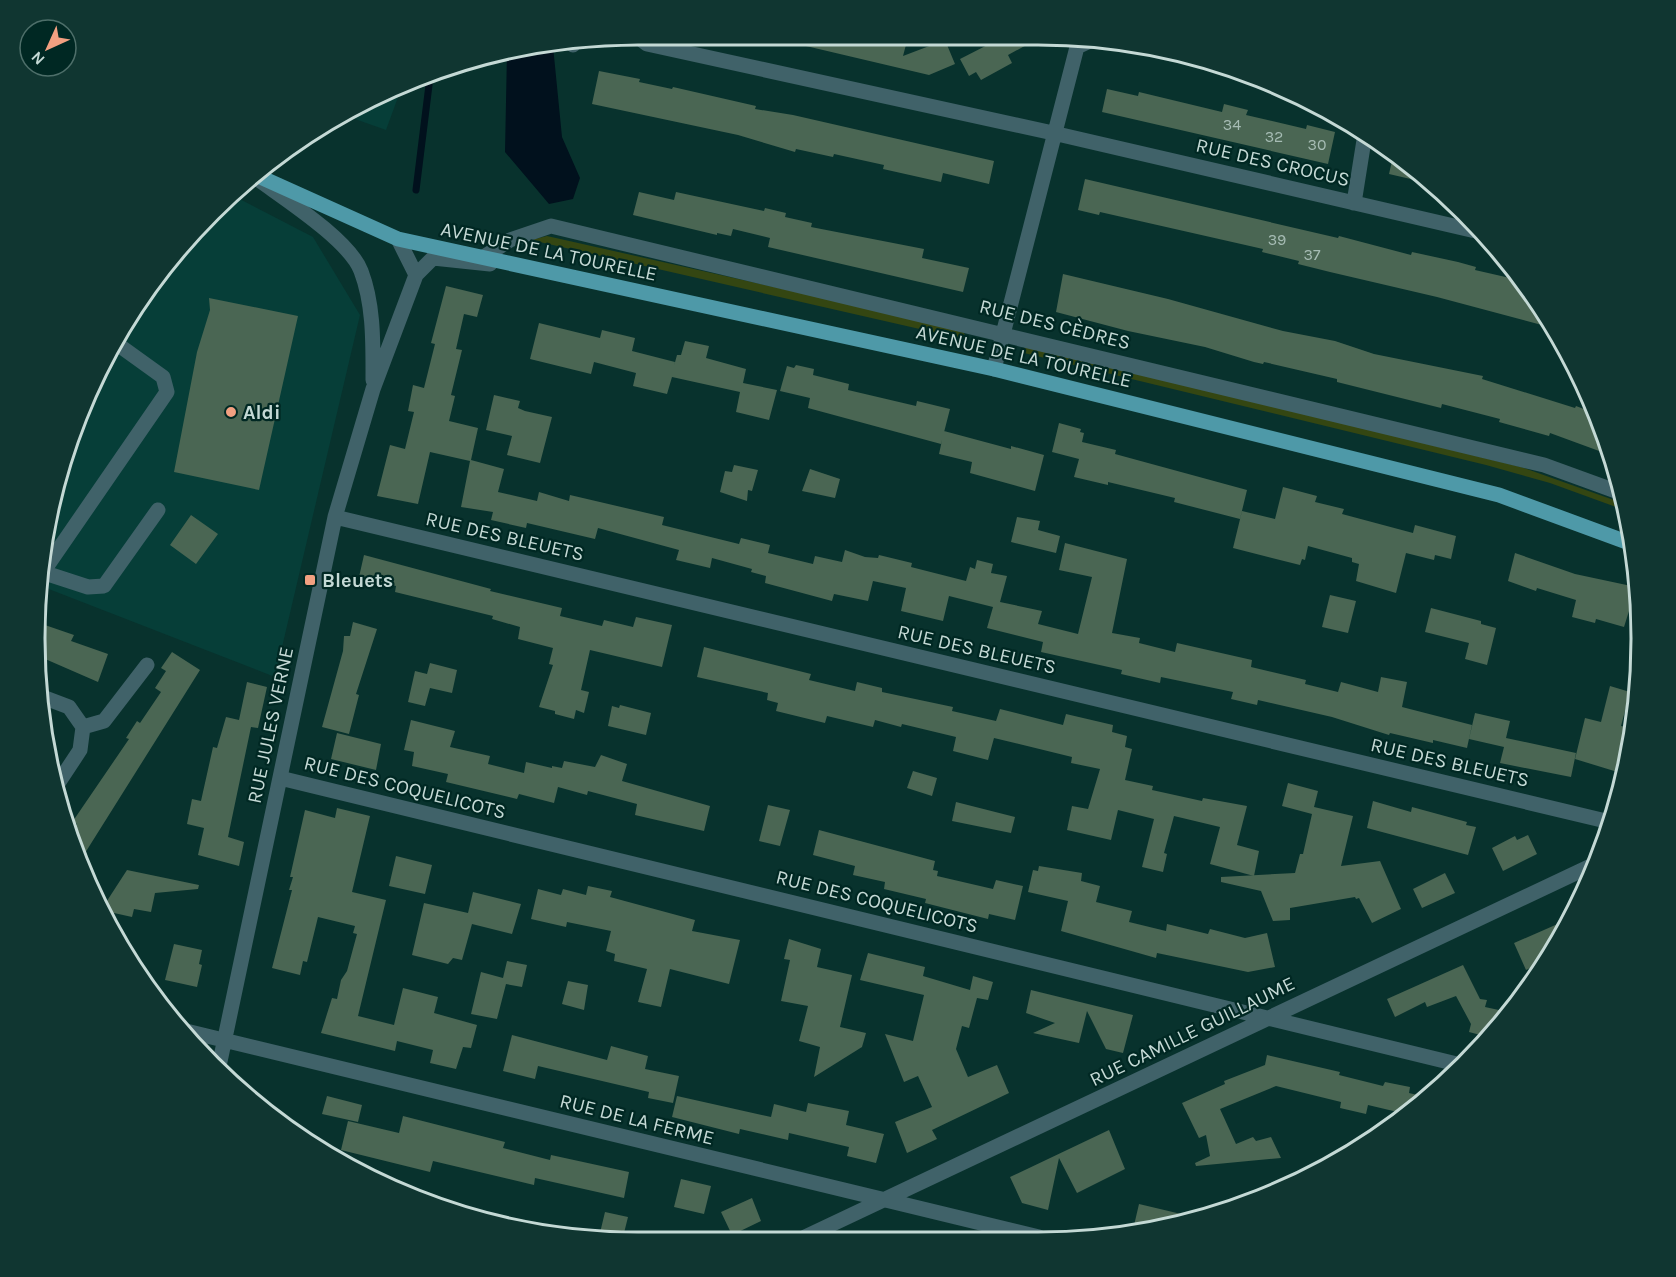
<svg xmlns="http://www.w3.org/2000/svg" width="1676" height="1277" viewBox="0 0 1676 1277" font-family="Karla,sans-serif">
<style>
.built{fill:#063e38}
.green{fill:#344612}
.water{fill:#01111d}
.lines{fill:none;stroke-linecap:round;stroke-linejoin:round}
.stream{stroke:#01111d;stroke-width:7}
.building{fill:#4a6653}
.minor{stroke:#406269;stroke-width:15}
.major{stroke:#4e99a8;stroke-width:15}
.poi-dot{fill:#f2a081;stroke:#002823;stroke-width:2}
.labels{text-anchor:middle;stroke-width:4.5;stroke-linejoin:round;paint-order:stroke}
.number-label{font-size:16px;fill:#a6bcb4}
.street-label{font-size:20px;fill:#c4d9d5;stroke:#002823}
.poi-label{font-size:20px;font-weight:bold;fill:#c4d9d5;stroke:#002823;text-anchor:start}
.rim{fill:none;stroke:#c4d9d5;stroke-width:3}
</style>
<rect width="100%" height="100%" fill="#08322d"/>
<path class="built" d="M401,89L386,130L341,114Z
M232,195L313,237L360,315L275,677L41,586L55,483L115,337L211,212Z"/>
<path class="green" d="M547,236L961,329L965,335L959,338L531,240Z
M1029,346L1521,467L1625,504L1627,511L1550,483L1486,465L1020,352L1021,349Z"/>
<path class="water" d="M553,46L562,137L580,178L573,199L549,204L505,152L507,52Z"/>
<g class="lines">
<path class="stream" d="M416,190L430,77"/>
</g>
<path class="building" d="M790,35H881L907,41L903,56L945,40L955,64L929,75L789,42Z
M1005,36H1043L1008,55L1012,63L981,80L976,72L969,76L960,59Z
M599,71L640,79L639,82L672,89L673,87L756,106L755,109L793,115L994,161L989,184L943,173L941,182L883,169L884,165L834,154L833,157L796,149L795,152L738,135L592,104Z
M1107,89L1138,96L1139,92L1222,112L1224,104L1248,110L1246,115L1306,129L1307,125L1335,132L1328,164L1102,112Z
M1394,152L1405,159L1432,184L1389,174Z
M1085,179L1338,238L1339,236L1411,255L1412,252L1458,262L1476,267L1475,270L1523,281L1540,303L1553,328L1437,297L1330,272L1298,264L1299,261L1262,252L1263,249L1100,212L1099,215L1078,210Z
M639,192L674,200L676,192L764,211L765,208L786,213L785,217L812,223L811,227L924,249L922,258L969,268L963,292L768,247L770,238L733,229L731,236L717,233V235L633,215Z
M1063,274L1168,299L1283,331L1335,341L1374,354L1483,376L1482,379L1575,408L1576,406L1597,414L1610,455L1550,433L1549,436L1499,422L1500,419L1442,404L1441,408L1337,382V379L1264,362L1263,364L1254,362L1205,347L1128,331L1056,312Z
M446,286L483,295L477,317L464,314L456,349L462,350L451,395L455,396L449,421L478,428L471,460L504,469L498,492L537,501L539,492L569,501L570,495L664,517L662,525L739,544L741,538L770,545L768,553L813,564L815,556L842,562L845,550L865,557L878,558L879,555L912,563L911,567L966,581L970,567L975,569L977,560L993,564L991,573L1007,576L1000,602L1042,611L1038,624L1078,634L1092,577L1059,570L1065,543L1127,559L1112,633L1140,638L1139,643L1175,652L1177,643L1252,660L1251,667L1306,680L1305,684L1338,692L1341,682L1378,692L1381,677L1407,682L1402,707L1472,725L1467,748L1433,740V743L1390,733L1389,735L1332,717L1258,700L1257,705L1231,699L1233,692L1161,677L1160,683L1121,674L1122,670L1041,652L1043,642L987,628L993,607L949,596L943,621L901,611L906,588L873,581L868,601L834,594L832,601L765,583L766,576L751,572L752,569L712,558L710,568L676,560L679,550L598,528L595,539L527,523L526,528L491,520L493,512L461,507L470,461L430,452L418,504L377,496L390,445L405,449L414,412L408,411L413,385L424,388L435,344L431,343Z
M209,298L298,316L259,490L174,472L197,352L210,310Z
M539,323L600,338L602,330L635,338L632,351L675,362L674,366L677,355H681L685,341L709,346L706,358L746,369L743,383L777,390L769,420L736,412L740,392L672,377L667,394L633,386L636,373L594,362L591,374L530,359Z
M796,365L814,369L813,375L849,384L848,390L916,406L917,401L950,409L941,444L808,408L810,398L780,391L787,366L794,368Z
M494,395L520,401L518,408L525,411L552,417L540,463L507,455L512,436L486,430Z
M1059,423L1081,429L1080,432L1084,433L1082,442L1116,450L1115,454L1247,490L1240,519L1174,502L1175,498L1108,482V485L1074,477L1079,459L1052,452Z
M944,431L1011,449V446L1044,455L1035,491L970,473L972,462L939,454Z
M734,465L758,470L752,491L748,490L747,501L720,492L725,471L732,472Z
M810,469L840,479L835,498L802,491Z
M1283,487L1317,496L1315,502L1344,509L1342,514L1413,533L1415,525L1456,536L1451,559L1435,555L1434,560L1406,553L1396,593L1356,581L1359,564L1352,562V558L1308,546L1305,560L1302,559L1300,565L1233,548L1242,511L1275,519Z
M191,515L218,534L196,564L170,545Z
M1017,517L1040,521L1038,530L1060,536L1056,553L1011,542Z
M1515,553L1575,574L1636,587L1639,615L1629,611L1624,627L1596,619L1595,623L1572,617L1576,600L1537,588L1536,591L1508,581Z
M364,555L491,589L490,591L562,608L560,616L602,626L604,620L633,627L636,617L672,625L662,667L590,650L581,690L589,692L584,713L576,710L574,719L555,714V711L539,707L553,665L549,664L553,648L518,639L520,627L492,619L493,616L395,592L396,586L359,577Z
M1330,595L1356,601L1348,633L1322,627Z
M1431,608L1481,621V624L1496,628L1487,665L1465,659L1469,643L1425,632Z
M353,622L377,629L356,694L359,695L349,734L322,727L343,651L344,636H350Z
M42,624L74,635L71,641L108,654L98,682L36,655L35,645Z
M704,647L811,674L809,680L855,691L857,682L882,688V692L953,707L952,711L996,721L1000,709L1063,725L1066,714L1113,725L1112,732L1127,736L1125,747L1132,749L1125,780L1153,786L1152,790L1202,801L1203,798L1247,806L1237,845L1259,851L1254,876L1210,864L1220,827L1174,816L1164,853L1167,854L1163,872L1142,867L1154,819L1118,810L1111,840L1067,830L1072,806L1088,809L1100,769L1071,763L1072,757L994,738L988,760L953,751L956,737L902,724L901,727L875,720L873,727L827,716L825,723L776,711L778,703L767,700L768,693L697,677Z
M172,652L200,670L80,861L69,837L77,824L73,821L129,739L126,738L137,721L140,723L161,692L155,688L166,671L161,668Z
M430,663L457,670L452,693L430,688L425,706L408,702L415,671L427,674Z
M247,682L267,687L258,728L251,727L228,837L244,842L239,866L198,855L204,828L187,824L192,799L201,801L213,747L217,748L226,717L239,720Z
M1610,686L1630,692L1621,726L1633,728L1630,757L1624,774L1575,759L1585,718L1601,722Z
M620,705L651,713L646,735L608,726L612,706L619,708Z
M1475,713L1510,721L1506,738L1576,753L1571,777L1500,763L1504,747L1469,739Z
M411,720L455,731L450,747L490,756L488,764L524,773L526,762L552,768V766L562,768L564,761L595,767L601,755L627,764L622,781L710,806L704,831L635,815L637,804L588,791L587,795L558,787L554,803L519,794L517,799L446,782L448,774L412,766L414,752L404,750Z
M337,733L381,744L376,770L331,759Z
M913,771L937,778L932,796L907,788Z
M1288,783L1318,791L1314,807L1353,816L1341,866L1380,861L1401,909L1372,923L1359,898L1356,899L1355,897L1290,908V920L1273,921L1261,891L1221,882V877L1295,873L1300,854H1303L1312,814L1282,806Z
M1373,801L1411,812L1412,807L1467,822L1466,825L1476,827L1468,855L1367,828Z
M956,802L1015,817L1011,833L952,821Z
M768,805L790,810L780,846L759,841Z
M337,808L370,816L352,892L386,900L358,1016L394,1025L403,988L438,997L434,1013L477,1025L471,1048L463,1047L456,1069L430,1063L433,1050L397,1041L395,1051L321,1033L332,998L337,999L341,980L347,971L357,934L353,933L355,926L318,917L307,962L303,961L300,975L272,968L292,890H289L293,877H290L305,810L335,818Z
M819,830L935,861L933,870L938,871L937,876L993,889L996,880L1023,886L1015,920L989,914L988,919L925,903L926,899L884,889L885,882L853,875L855,866L813,855Z
M1528,835L1537,854L1503,871L1492,848L1515,836L1517,840Z
M396,856L432,865L425,894L389,886Z
M1039,866L1082,873L1081,881L1100,886L1096,902L1132,911L1129,922L1166,931L1167,924L1208,934L1210,929L1245,938L1267,933L1275,967L1248,972L1157,953L1156,958L1061,931L1068,901L1028,892L1033,870L1038,871Z
M127,870L199,885L198,889L155,893L151,912L134,909L132,917L105,911L103,907Z
M1445,873L1455,893L1422,908L1413,889Z
M588,886L612,891L610,897L695,920L692,931L740,940L729,984L670,969L661,1007L638,1002L647,969L614,961L615,954L606,951L611,931L567,922L566,927L531,919L538,889L561,895L563,889L586,895Z
M473,892L521,904L512,934L472,924L462,960L453,958L448,964L412,955L424,903L468,913Z
M1569,919L1547,960L1526,970L1514,943Z
M789,939L821,949L817,967L852,975L840,1027L866,1033L862,1047L814,1077L820,1047L799,1041L808,1006L781,1001L790,960L784,959Z
M174,944L202,950L199,964L202,965L197,987L165,980Z
M868,953L925,967L923,976L970,990L973,976L993,982L988,1000L977,998L969,1028L962,1026L956,1049L968,1077L997,1065L1009,1093L932,1130L937,1139L907,1153L895,1122L932,1107L918,1076L904,1082L885,1034L913,1041L924,995L860,980Z
M507,961L527,965L522,987L506,984L497,1019L471,1014L481,972L503,978Z
M1463,965L1480,999L1487,1000L1485,1007L1508,1012L1488,1037L1469,1032L1471,1024L1456,996L1427,1007L1425,1002L1395,1017L1387,999Z
M568,981L588,985L584,1010L562,1004Z
M1031,990L1133,1015L1123,1053L1106,1049L1087,1011L1079,1043L1033,1033L1055,1023L1026,1013Z
M512,1035L607,1060L611,1046L648,1056L645,1069L679,1076L673,1103L648,1098L649,1092L538,1066L535,1079L503,1071Z
M1267,1055L1340,1072L1339,1075L1383,1086L1385,1082L1410,1087L1409,1093L1426,1097L1406,1114L1368,1105L1366,1114L1340,1108L1341,1102L1276,1086L1220,1109L1236,1144L1253,1137L1256,1141L1271,1137L1281,1158L1196,1166L1195,1163L1210,1156L1206,1135L1199,1138L1182,1103L1225,1084L1224,1081L1265,1065Z
M327,1096L362,1105L358,1122L322,1114Z
M677,1096L771,1117L774,1104L806,1112L808,1103L849,1111L846,1125L884,1134L876,1163L847,1156L849,1147L789,1133L788,1140L740,1129L739,1134L672,1117Z
M403,1116L505,1142L503,1148L550,1160L551,1155L629,1172L624,1198L535,1178L534,1185L433,1161L430,1172L341,1150L348,1121L399,1133Z
M1109,1130L1125,1169L1077,1193L1059,1158L1048,1210L1022,1203L1010,1177Z
M681,1179L711,1186L704,1214L674,1207Z
M752,1198L761,1221L732,1235L721,1212Z
M1139,1204L1198,1218L1132,1234Z
M605,1212L628,1217L623,1237H599Z"/>
<g class="lines">
<path class="minor" d="M635,35L647,44L1053,133L1484,233
M573,45V43
M259,180C285,199 350,241 361,271C374,305 373,344 373,380
M1354,203L1365,134
M482,258L510,240L551,226L1544,465L1621,493
M416,275L433,258L490,264
M994,369L1077,47L1094,39
M335,517L1610,822
M43,572L167,392L163,377L113,341
M45,573L88,587L104,586L158,510
M40,696L69,707L83,727L80,750L55,788
M83,727L104,721L147,665
M280,778L1465,1066
M182,1030L1039,1237
M218,1071L335,517L373,389L416,275L398,239
M805,1237L1597,863"/>
<path class="major" d="M258,176L398,239L994,369L1499,495L1632,544"/>
</g>
<g class="poi-dot">
<circle cx="231" cy="412" r="6"/>
<rect x="304" y="574" width="12" height="12" rx="3"/>
</g>
<g class="labels">
<g class="number-label">
<text x="1232" y="130">34</text>
<text x="1274" y="142">32</text>
<text x="1317" y="150">30</text>
<text x="1277" y="245">39</text>
<text x="1312" y="260">37</text>
</g>
<g class="street-label">
<text transform="translate(1273 162) rotate(13)" y="7">RUE DES CROCUS</text>
<text transform="translate(549 251) rotate(12)" y="7">AVENUE DE LA TOURELLE</text>
<text transform="translate(1055 324) rotate(14)" y="7">RUE DES CÈDRES</text>
<text transform="translate(1024 356) rotate(13)" y="7">AVENUE DE LA TOURELLE</text>
<text transform="translate(505 536) rotate(13)" y="7">RUE DES BLEUETS</text>
<text transform="translate(977 649) rotate(13)" y="7">RUE DES BLEUETS</text>
<text transform="translate(270 725) rotate(-78)" y="7">RUE JULES VERNE</text>
<text transform="translate(1450 762) rotate(13)" y="7">RUE DES BLEUETS</text>
<text transform="translate(405 787) rotate(14)" y="7">RUE DES COQUELICOTS</text>
<text transform="translate(877 901) rotate(14)" y="7">RUE DES COQUELICOTS</text>
<text transform="translate(1192 1031) rotate(-26)" y="7">RUE CAMILLE GUILLAUME</text>
<text transform="translate(637 1119) rotate(14)" y="7">RUE DE LA FERME</text>
</g>
<g class="poi-label">
<text x="243" y="419">Aldi</text>
<text x="322" y="587">Bleuets</text>
</g>
</g>
<path d="M0 0H1676V1277H0ZM638 45H1038A593 593 0 0 1 1631 638V639A593 593 0 0 1 1038 1232H638A593 593 0 0 1 45 639V638A593 593 0 0 1 638 45Z" fill="#103631" fill-rule="evenodd"/>
<path class="rim" d="M638 45H1038A593 593 0 0 1 1631 638V639A593 593 0 0 1 1038 1232H638A593 593 0 0 1 45 639V638A593 593 0 0 1 638 45Z"/>
<g transform="translate(48 48) rotate(225)"><circle r="28" fill="#002823" stroke="#4e6f6a" stroke-width="1.5"/>
<path d="M0-4.5L10 22L0 15L-10 22Z" fill="#f2a081"/>
<text y="-9" font-size="16" font-weight="bold" text-anchor="middle" fill="#c4d9d5">N</text>
</g>
</svg>
